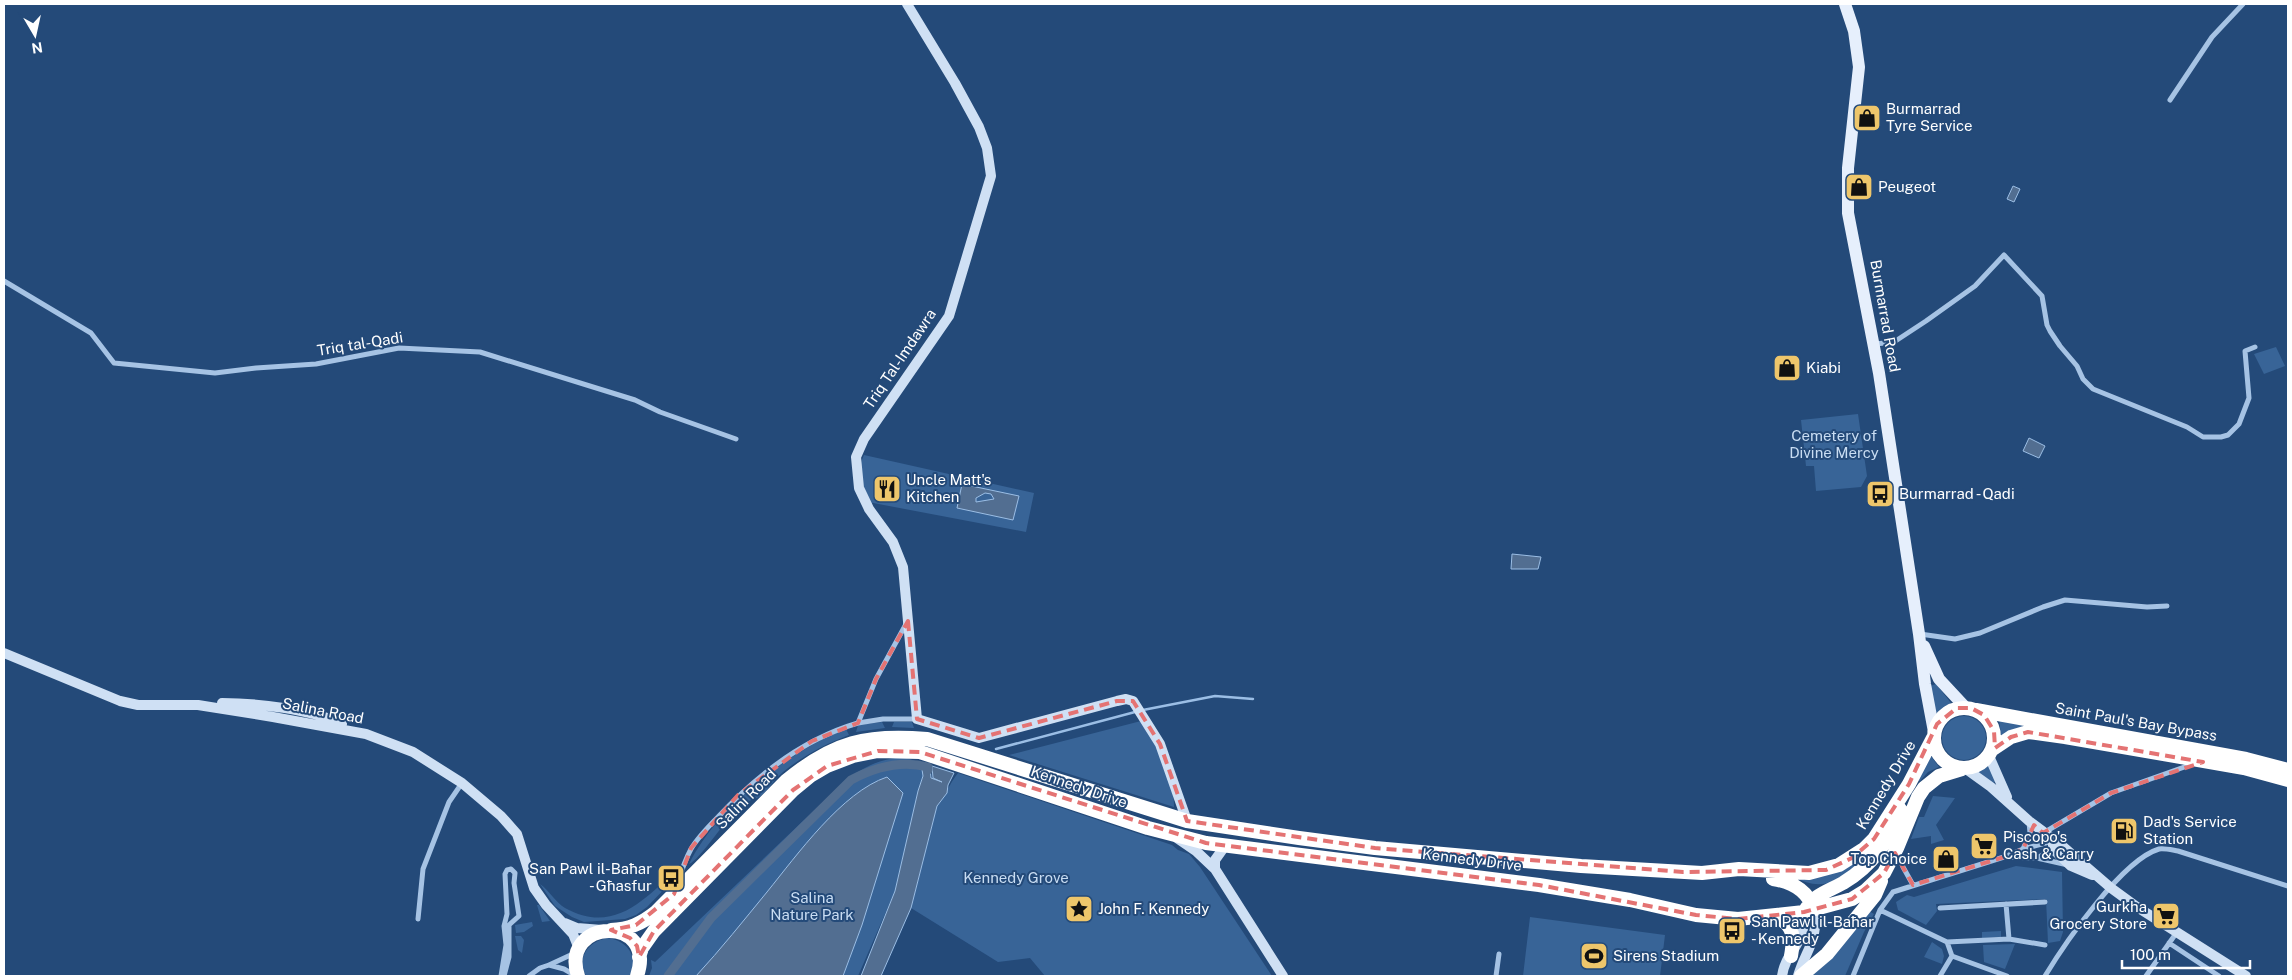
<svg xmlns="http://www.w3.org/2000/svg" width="2292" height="980" viewBox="0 0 2292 980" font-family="'Public Sans',sans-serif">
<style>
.green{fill:#386497}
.water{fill:#526e91;stroke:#9bbee5;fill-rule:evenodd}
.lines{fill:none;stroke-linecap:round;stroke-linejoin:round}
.stream{stroke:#9bbee5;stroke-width:2.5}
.canal{stroke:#526e91;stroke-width:9}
.street{stroke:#a6c3e4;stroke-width:5}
.secondary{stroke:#cfe0f4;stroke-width:10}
.primary{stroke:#e6effc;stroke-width:12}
.highway{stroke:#fff;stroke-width:14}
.marked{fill:none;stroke:#e47373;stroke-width:4;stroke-dasharray:10 6;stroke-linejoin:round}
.labels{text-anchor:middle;stroke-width:4;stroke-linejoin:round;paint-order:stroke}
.poi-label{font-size:15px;fill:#fff;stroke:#244a79;text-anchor:start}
.street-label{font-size:15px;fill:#fff;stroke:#244a79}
.park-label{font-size:15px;fill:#c9ddf3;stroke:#244a79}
</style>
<rect width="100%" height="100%" fill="#244a79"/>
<path class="green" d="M2276,347L2285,366L2264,374L2254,354Z
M1858,414L1867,476L1861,487L1816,491L1814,466H1806L1801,420Z
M864,455L1034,493L1026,532L868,502C861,486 856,471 864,455Z
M1936,684L1951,703L1936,713L1930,686Z
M1942 738a22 22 0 1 1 44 0a22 22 0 1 1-44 0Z
M1999,719L2023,724L2022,729L2001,735Z
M1141,721C1159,746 1174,775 1174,807L1009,755Z
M882,722L885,728L856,732L858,725Z
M894,722H912L914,728L892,727Z
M846,729L849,735C825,744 803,756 783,772C775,779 769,788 762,795C756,800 747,800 741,805C728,816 699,861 689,864C717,807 787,752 846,729Z
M1930,755L1939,767L1928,772L1920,781L1917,780Z
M904,757L921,763L923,776L918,791L895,891L858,976H649L652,968L651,960L655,962L846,780C866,766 879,759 904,757Z
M1989,763L1996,781L1992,784L1978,771Z
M958,773L1172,845L1178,850L1189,854L1200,867L1272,976H1045L1030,958L998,962L911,908L937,806C946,795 949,784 958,773Z
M1933,796L1955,798L1936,825L1944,840L1931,844V836L1911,839L1919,817H1924Z
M1875,847C1854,874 1826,897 1793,876Z
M680,866L676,877L647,907L636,915L625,919L584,922L572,917L555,906L540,884C549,890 555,902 565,908C615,936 647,897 680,866Z
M2016,866L2062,872L2063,932L2060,941L2048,943L2046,899L1936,904L1937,911L1926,925L1898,910L1896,902L1907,895L1914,897Z
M537,905H539L550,921L542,922Z
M1869,911L1874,914L1864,932L1845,976H1809Z
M1530,917L1665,935L1660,976H1523Z
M532,922L533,926L524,932L516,933L515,925Z
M2001,931V937L1982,938V932Z
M515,936H521L524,940L522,953L518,950Z
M608,938C628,941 639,957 630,976H586C576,957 589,941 608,938Z
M1932,942L1942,949L1944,956L1942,964L1924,957Z
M2015,944L2005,969L1984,962L1983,945Z"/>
<path class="water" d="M2013,186L2020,189L2014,202L2007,199Z
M2029,438L2045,446L2039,458L2023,451Z
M962,484L1019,496L1013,520L957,508ZM985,493L991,494L994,499L976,502V498Z
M1512,554L1541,557L1538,569H1511Z
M921,763L930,766L931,778L942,782L933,778L932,766L954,773L948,785L947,793L937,806L911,908L881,976H861L895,891L918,791L923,776Z
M887,777L903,793L862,925L843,976H696C721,949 744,920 767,892C797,855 842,792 887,777Z"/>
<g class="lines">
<path class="stream" d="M1143,710L1215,696L1253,699
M996,749L1135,712"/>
<path class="canal" d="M668,976L711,918L851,780C875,767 901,760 928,767V770"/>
<path class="street" d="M2170,100L2212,37L2243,4
M4,281L91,333L114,363L215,373L256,368L316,364L399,348L480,352L635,400L660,412L736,439
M1875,344L1894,342L1926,321L1975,286L2004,255L2042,296L2047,325L2050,331L2060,346L2077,366L2083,379L2093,389L2187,427L2203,437H2221L2228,435L2239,424L2249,398L2245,351L2255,347
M1920,634L1955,639L1980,633L2043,607L2065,600L2147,607L2167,606
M858,723L883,719H917
M2045,832L2111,793L2193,764
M2023,849L2053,841L2050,851L2037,858
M1898,851L1903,867L1913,885
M2007,857L2037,858L2068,865
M677,884C681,872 685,860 691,849C698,837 708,827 718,817C757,775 803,739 858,723L876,679L906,624
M2006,904L2009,939
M1940,908L2045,902
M1880,910L1947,942L1952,956
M418,919L423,869L449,802L462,783
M1947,942L2009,939L2045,945
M2169,943L2219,976
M575,953L549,965L564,969L576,976
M1952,956L2007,976
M501,976L506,945L504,926L507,914L505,874L507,870L511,869L515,873L514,883L519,916L509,925V957L504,976
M529,976L540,968L549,965
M1496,976L1499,954
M1853,976L1880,910L1893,892L2004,857L2023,849L2030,833L2029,822
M1940,976L1952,956
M2045,976C2065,943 2122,860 2159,849C2164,848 2172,850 2178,851L2288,886
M2146,976L2177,932"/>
<path class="secondary" d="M907,4L955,83L979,127L987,148L991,176L949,316L864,439L856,457L859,488L869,509L893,542L903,567L917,719L979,738L1117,701L1126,699L1133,701L1160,744L1187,821
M4,653L120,701L138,705H198L273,717L366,734L413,752L462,783L501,816L517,834L534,888L546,905L573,934L579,949
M222,703C255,703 312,709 342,724
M1989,756L2007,797
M1966,769L1991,787L2029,821L2060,844L2111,888L2137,907L2246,976
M1177,838L1196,851L1215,869L1283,976
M2053,841V849L2071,866L2092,875
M1215,869V860L1225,846
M565,923L577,928L602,930
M1782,976C1786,949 1806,947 1804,912
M1798,976C1806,949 1819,941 1814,909"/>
<path class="primary" d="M1845,4L1854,31L1859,67L1848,168V213L1879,373L1919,634L1925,684L1934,732
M1924,646L1939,679L1966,708"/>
<path class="highway" d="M1934 738a30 30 0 1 1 60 0a30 30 0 1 1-60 0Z
M1976,710L2246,759L2288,770
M1993,749L2011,737L2028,732L2065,737L2244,768L2288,780
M1773,879C1792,882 1807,890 1813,908
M1804,912C1816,893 1825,893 1843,883C1873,865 1889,841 1900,809
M1777,917C1795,926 1794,938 1791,956
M611,930C629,929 641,924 656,912L786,781C834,741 867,734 927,739L1187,821L1299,838L1375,848L1581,866L1702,873L1739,869L1809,873L1839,865L1864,849L1874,839L1909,784L1933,738
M639,957L642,948L654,931L793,790L810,776L827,766L853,756L878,751L920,752L1148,828L1206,843L1539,885L1630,900L1696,915L1738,919L1804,912L1852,899L1865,891L1884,873L1897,848L1918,797L1924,788L1939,776L1962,769
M578,976C559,918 658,914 637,976
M1801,976L1827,954L1875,895L1881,881"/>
</g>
<path class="marked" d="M908,621L917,719L979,738L1117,701H1133L1160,744L1187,821L1375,848L1683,872L1826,870L1852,858L1874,839L1909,784L1937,724L1957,708H1971L1984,715L1994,731L1995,748L2011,737L2028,732L2203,762L2111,793L2043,833L2034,825L2023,849L2004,857L1913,885L1895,853L1884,873L1852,899L1804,912L1738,919L1696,915L1539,885L1206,843L920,752L878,751L827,766L793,790L654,931L639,957L637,946L630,938L611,930L636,925L674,894L691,848L738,795L812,741L858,723L876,679Z"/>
<defs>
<symbol id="shop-square" viewBox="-11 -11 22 22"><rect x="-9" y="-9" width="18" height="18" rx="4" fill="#eec66b" stroke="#244a79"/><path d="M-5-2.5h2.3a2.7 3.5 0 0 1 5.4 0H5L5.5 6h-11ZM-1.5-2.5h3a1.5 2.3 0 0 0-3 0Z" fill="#111"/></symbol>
<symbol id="restaurant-square" viewBox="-11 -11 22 22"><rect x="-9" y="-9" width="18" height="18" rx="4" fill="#eec66b" stroke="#244a79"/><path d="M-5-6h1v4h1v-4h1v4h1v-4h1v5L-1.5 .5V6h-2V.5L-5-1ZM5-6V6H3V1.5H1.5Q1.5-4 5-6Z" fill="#111"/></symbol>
<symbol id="bus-square" viewBox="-11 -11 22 22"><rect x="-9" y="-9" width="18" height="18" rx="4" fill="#eec66b" stroke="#244a79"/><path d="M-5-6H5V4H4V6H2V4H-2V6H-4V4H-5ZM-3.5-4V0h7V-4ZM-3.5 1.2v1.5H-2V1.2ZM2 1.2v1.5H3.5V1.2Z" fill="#111"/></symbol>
<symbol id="fuel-square" viewBox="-11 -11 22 22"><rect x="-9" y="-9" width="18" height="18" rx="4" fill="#eec66b" stroke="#244a79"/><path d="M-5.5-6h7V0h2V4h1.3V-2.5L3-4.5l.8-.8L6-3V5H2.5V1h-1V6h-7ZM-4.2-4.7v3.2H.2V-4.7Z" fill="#111"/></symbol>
<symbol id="supermarket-square" viewBox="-11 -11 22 22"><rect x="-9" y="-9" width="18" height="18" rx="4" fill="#eec66b" stroke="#244a79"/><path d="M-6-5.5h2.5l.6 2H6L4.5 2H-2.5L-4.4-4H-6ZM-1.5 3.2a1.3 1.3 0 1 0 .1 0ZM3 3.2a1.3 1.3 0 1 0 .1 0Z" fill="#111"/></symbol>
<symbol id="sight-square" viewBox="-11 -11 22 22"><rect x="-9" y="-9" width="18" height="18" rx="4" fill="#eec66b" stroke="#244a79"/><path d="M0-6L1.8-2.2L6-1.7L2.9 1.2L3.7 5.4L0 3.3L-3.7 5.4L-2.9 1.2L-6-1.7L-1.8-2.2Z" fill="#111"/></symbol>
<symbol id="stadium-square" viewBox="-11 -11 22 22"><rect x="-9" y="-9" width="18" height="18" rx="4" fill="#eec66b" stroke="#244a79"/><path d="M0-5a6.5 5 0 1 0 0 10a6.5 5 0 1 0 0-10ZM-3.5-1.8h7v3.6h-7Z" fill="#111"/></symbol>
</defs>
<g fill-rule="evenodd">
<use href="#shop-square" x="1851" y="102" width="32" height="32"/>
<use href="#shop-square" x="1843" y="171" width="32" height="32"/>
<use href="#shop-square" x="1771" y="352" width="32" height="32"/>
<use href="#restaurant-square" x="871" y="473" width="32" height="32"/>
<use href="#bus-square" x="1864" y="478" width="32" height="32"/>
<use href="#fuel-square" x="2108" y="815" width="32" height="32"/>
<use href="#supermarket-square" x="1968" y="830" width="32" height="32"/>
<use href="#shop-square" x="1930" y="843" width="32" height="32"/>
<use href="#bus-square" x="655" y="862" width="32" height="32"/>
<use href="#sight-square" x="1063" y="893" width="32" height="32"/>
<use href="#supermarket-square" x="2150" y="900" width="32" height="32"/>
<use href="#bus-square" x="1716" y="915" width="32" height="32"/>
<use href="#stadium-square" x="1578" y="940" width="32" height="32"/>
</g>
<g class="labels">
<g class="poi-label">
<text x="1886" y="114">Burmarrad<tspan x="1886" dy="17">Tyre Service</tspan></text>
<text x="1878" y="192">Peugeot</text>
<text x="1806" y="373">Kiabi</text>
<text x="906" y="485">Uncle Matt's<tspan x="906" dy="17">Kitchen</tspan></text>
<text x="1899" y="499">Burmarrad - Qadi</text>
<text x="2143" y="827">Dad's Service<tspan x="2143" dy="17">Station</tspan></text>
<text x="2003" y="842">Piscopo's<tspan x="2003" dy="17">Cash &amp; Carry</tspan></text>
<text x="1927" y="864" text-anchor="end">Top Choice</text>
<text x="652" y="874" text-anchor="end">San Pawl il-Baħar<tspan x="652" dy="17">- Għasfur</tspan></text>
<text x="2147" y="912" text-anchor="end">Gurkha<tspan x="2147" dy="17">Grocery Store</tspan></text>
<text x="1098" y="914">John F. Kennedy</text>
<text x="1751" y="927">San Pawl il-Baħar<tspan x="1751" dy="17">- Kennedy</tspan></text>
<text x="1613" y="961">Sirens Stadium</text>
</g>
<g class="street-label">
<text transform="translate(1885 316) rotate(80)" y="5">Burmarrad Road</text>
<text transform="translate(360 344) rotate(-9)" y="5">Triq tal-Qadi</text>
<text transform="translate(900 359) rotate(-56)" y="5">Triq Tal-Imdawra</text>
<text transform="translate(323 711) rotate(11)" y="5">Salina Road</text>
<text transform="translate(2136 722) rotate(10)" y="5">Saint Paul's Bay Bypass</text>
<text transform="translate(1886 785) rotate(-59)" y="5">Kennedy Drive</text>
<text transform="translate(1079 787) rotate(19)" y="5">Kennedy Drive</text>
<text transform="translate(746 799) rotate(-45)" y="5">Salini Road</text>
<text transform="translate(1472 860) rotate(7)" y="5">Kennedy Drive</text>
</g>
<g class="park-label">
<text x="1834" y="441">Cemetery of<tspan x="1834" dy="17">Divine Mercy</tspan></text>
<text x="1016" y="883">Kennedy Grove</text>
<text x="812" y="903">Salina<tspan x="812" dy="17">Nature Park</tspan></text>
</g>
</g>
<rect width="2292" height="980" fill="none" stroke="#ffffff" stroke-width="10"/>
<g transform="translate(35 35) rotate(171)" stroke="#244a79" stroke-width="4" paint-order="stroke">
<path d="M0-4L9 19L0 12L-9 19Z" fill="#ffffff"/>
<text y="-8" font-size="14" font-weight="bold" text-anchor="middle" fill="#ffffff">N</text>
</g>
<path d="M2122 960v8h128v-8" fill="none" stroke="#ffffff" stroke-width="2.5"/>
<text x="2130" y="960" font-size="15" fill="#ffffff" stroke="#244a79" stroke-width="4" paint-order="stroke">100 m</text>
</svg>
